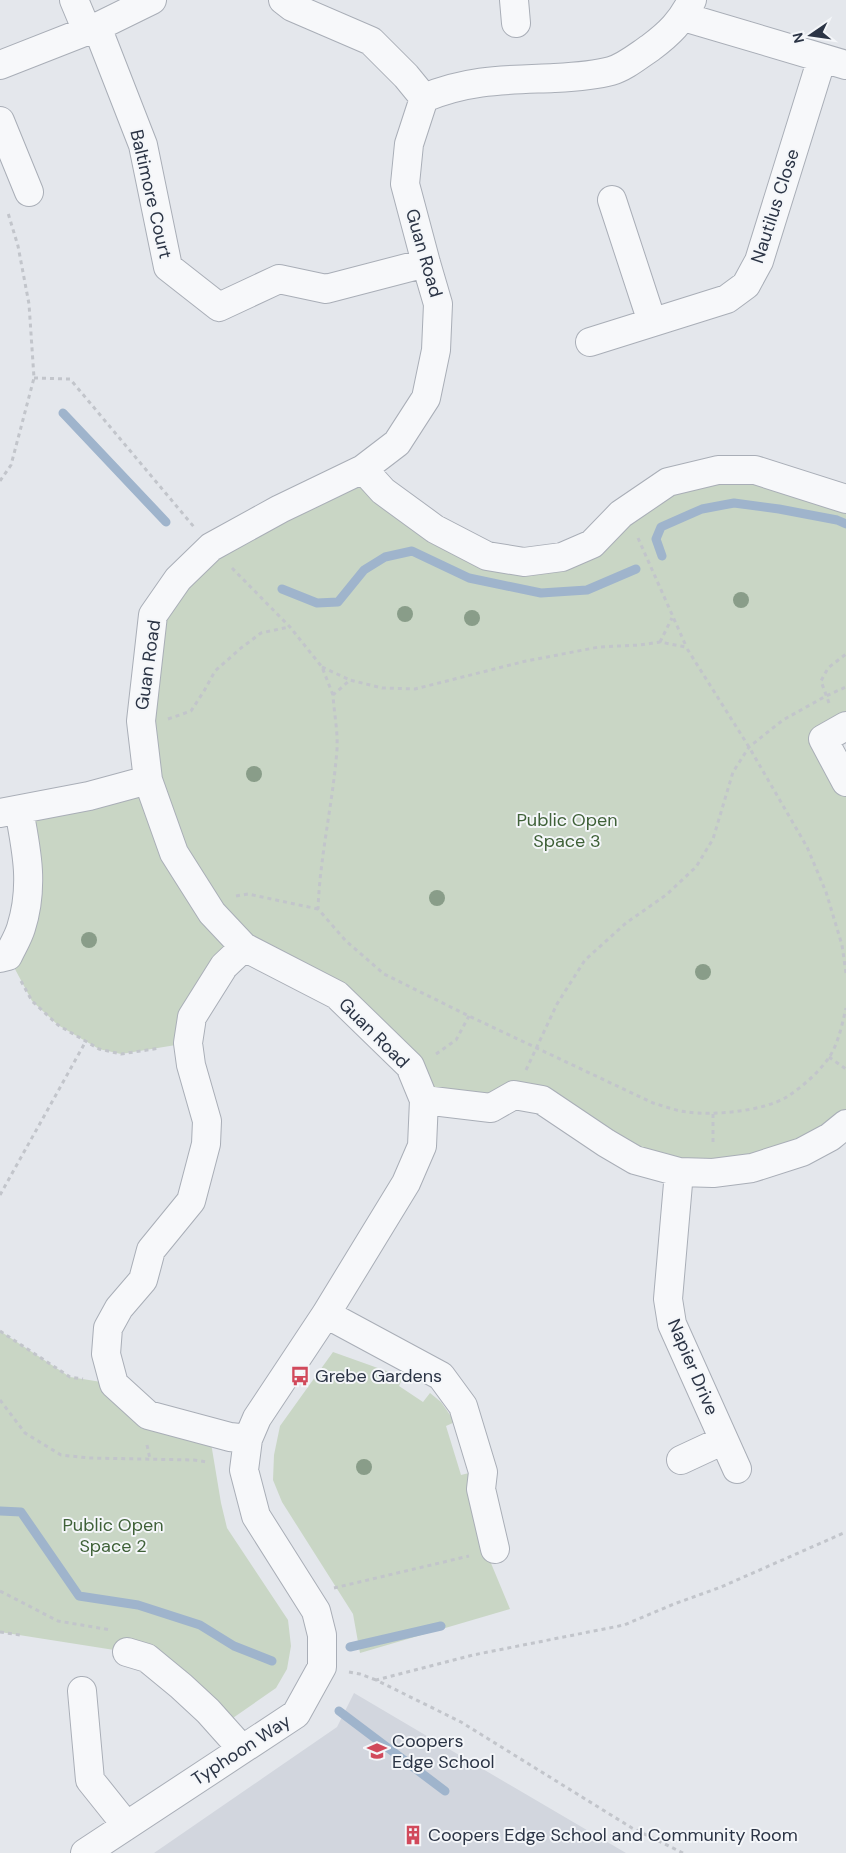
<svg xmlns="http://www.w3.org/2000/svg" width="846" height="1853" viewBox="0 0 846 1853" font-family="'DM Sans',sans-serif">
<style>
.built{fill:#d2d6de}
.green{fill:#c9d6c5}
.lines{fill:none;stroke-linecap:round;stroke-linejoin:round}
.stream{stroke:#9fb4cc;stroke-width:9}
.minor-casing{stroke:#a9aeb7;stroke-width:30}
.path{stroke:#c2c5cb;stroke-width:3;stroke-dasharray:4 4;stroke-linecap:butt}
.minor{stroke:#f7f8fa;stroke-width:28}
.tree{fill:#899d89}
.labels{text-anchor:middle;stroke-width:4;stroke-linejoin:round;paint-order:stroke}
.street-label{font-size:18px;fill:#2b3445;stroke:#f4f6f9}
.park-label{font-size:18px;fill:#3f6138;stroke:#f4f6f9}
.poi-label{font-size:18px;fill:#2b3445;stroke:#f4f6f9;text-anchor:start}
</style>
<rect width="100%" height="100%" fill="#e4e7ec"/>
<path class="built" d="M354,1693L493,1775L626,1853H154L337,1727Z"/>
<path class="green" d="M718,470L846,499V726L823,739L846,782V1124L830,1137L679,1172L542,1100H424L337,995L244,947L188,1043L121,1054L99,1049L58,1025L32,1001L8,956L20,930L19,810L148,780L146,676L178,579L335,481L383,491L524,562L621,514Z
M0,1331L70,1377L114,1384L209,1431L221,1503L227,1528L288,1620L291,1646L287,1669L276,1688L230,1720L127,1652L0,1632Z
M333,1352L403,1377L399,1386L423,1402L430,1393L441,1402L455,1422L446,1426L461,1475L469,1473L488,1556L510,1609L360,1653L353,1614L282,1502L273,1480L274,1455L280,1426Z"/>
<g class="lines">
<path class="stream" d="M63,413L166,522
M662,556L656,539L661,527L702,509L734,503L779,509L837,520L846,524
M282,589L317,603L338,602L364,570L385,557L412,551L469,578L541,593L587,590L636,569
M0,1511L21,1512L79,1596L138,1605L200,1625L234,1646L272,1661
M350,1647L441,1626
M339,1711L445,1791"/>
<defs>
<path id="minor" d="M74,0L87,31
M152,0L97,27L143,145L168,267L219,307L279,279L326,289L426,263
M283,0L292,7L371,41L406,76L424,98
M514,0L516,23
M684,17L846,65
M0,65L97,27
M0,121L29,192
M612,200L652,322
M590,342L727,299L746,285L759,261L822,58
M363,469L383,491L435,529L487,556L524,562L562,557L592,544L621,514L668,482L718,470H755L846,499
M846,726L823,739L846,782
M0,813L89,796L148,780
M244,947L224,966L192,1017L188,1043L191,1065L207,1121L206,1144L191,1201L151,1250L143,1280L119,1308L108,1328L106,1354L114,1384L148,1415L230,1437L248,1439
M0,958L8,956C12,947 18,938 21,928C34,887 27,852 19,810
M424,1100L491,1108L514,1095L542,1100L606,1143L635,1160L679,1172L713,1173L752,1168L802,1152L830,1137L846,1124
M679,1172L668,1299L672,1324L737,1469
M326,1314L441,1376L463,1406L483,1472L481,1489L495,1549
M681,1460L724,1440
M127,1652L147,1658L181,1686L208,1711L242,1749
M82,1691L90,1780L126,1825
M85,1853L296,1714L322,1667V1635L316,1611L256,1516L244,1470L248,1439L257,1418L326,1314L406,1183L422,1146L424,1100L410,1066L337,995L244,947L212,913L174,853L148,780L141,721L153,615L178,579L211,547L280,509L363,469L397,443L426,398L436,350L438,304L426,263L405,184L409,144L424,98C469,79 507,80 554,78C573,77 593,76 611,71C625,67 638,56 650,48C670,33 681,22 692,0"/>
</defs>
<use href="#minor" class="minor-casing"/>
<path class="path" d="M34,378L70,379L194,527
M0,481L11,465L34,378L29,304L18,246L8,213
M638,538L686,646
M232,568L290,627L322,667L333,695
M660,642L672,618
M322,667L350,680
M829,703L821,681L828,668L846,654
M168,719L191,711L204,691L215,671L241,648L261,633L289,627
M236,896L248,894L318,909
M846,973L842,945L826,892L807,847L749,747L686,647L660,642L640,645L599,647L526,661L415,689L382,688L350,680L333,695C334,713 338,731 337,749C333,803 320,855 318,909L346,941L384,974L469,1016L653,1103C664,1106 676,1111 687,1112C713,1116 762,1111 785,1098C801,1088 817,1074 828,1059C838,1045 842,1025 846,1008
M21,981L32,1001L58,1025L99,1049L121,1054L160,1048
M436,1054L456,1040L469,1016
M829,1057L846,1069
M526,1070L557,1004L585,960L626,923L666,895L696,867L713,839L733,772L749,747L783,720L826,696L846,687
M713,1114V1146
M0,1195L86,1041
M0,1331L70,1377L83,1379
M0,1400L25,1433L61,1455L89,1458L194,1460L207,1462
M147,1445L150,1459
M334,1588L469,1556
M0,1591L58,1621L111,1630
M0,1632L20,1635
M349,1672L360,1674L376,1680
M683,1853L632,1828L461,1722L376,1680L473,1655L624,1625L674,1604L721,1587L846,1532"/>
<use href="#minor" class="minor"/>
</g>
<g class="tree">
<circle cx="741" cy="600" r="8"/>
<circle cx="405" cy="614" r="8"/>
<circle cx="472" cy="618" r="8"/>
<circle cx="254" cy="774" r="8"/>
<circle cx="437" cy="898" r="8"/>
<circle cx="89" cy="940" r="8"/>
<circle cx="703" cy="972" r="8"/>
<circle cx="364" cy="1467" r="8"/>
</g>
<defs>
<symbol id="bus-bare" viewBox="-9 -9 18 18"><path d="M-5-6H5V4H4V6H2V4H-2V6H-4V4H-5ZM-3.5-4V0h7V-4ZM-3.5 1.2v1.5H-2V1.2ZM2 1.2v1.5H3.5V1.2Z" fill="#d1495b" stroke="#f4f6f9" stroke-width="2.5" paint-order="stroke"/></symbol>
<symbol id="school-bare" viewBox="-9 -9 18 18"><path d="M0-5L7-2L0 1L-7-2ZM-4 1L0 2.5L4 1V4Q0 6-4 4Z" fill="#d1495b" stroke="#f4f6f9" stroke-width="2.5" paint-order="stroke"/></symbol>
<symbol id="building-bare" viewBox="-9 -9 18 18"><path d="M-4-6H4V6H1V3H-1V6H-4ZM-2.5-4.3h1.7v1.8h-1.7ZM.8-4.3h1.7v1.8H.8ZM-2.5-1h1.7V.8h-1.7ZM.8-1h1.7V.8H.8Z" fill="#d1495b" stroke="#f4f6f9" stroke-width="2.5" paint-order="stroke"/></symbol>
</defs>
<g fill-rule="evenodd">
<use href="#bus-bare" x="286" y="1362" width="28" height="28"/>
<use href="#school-bare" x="363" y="1737" width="28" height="28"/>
<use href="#building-bare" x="399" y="1821" width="28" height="28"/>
</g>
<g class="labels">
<g class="street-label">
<text transform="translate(151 194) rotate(77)" y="6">Baltimore Court</text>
<text transform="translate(775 206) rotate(-72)" y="6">Nautilus Close</text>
<text transform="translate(424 253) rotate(74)" y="6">Guan Road</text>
<text transform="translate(148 665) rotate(-82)" y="6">Guan Road</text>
<text transform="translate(374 1033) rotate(45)" y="6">Guan Road</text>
<text transform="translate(693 1367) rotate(67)" y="6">Napier Drive</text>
<text transform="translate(241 1750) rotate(-33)" y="6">Typhoon Way</text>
</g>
<g class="park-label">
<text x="567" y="826">Public Open<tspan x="567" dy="21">Space 3</tspan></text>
<text x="113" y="1531">Public Open<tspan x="113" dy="21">Space 2</tspan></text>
</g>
<g class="poi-label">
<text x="315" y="1382">Grebe Gardens</text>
<text x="392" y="1747">Coopers<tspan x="392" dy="21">Edge School</tspan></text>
<text x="428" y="1841">Coopers Edge School and Community Room</text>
</g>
</g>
<g transform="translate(811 35) rotate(257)" stroke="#f4f6f9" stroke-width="4" paint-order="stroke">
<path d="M0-4L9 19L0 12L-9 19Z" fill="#2b3445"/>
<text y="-8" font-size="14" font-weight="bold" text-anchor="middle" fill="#2b3445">N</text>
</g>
</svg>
